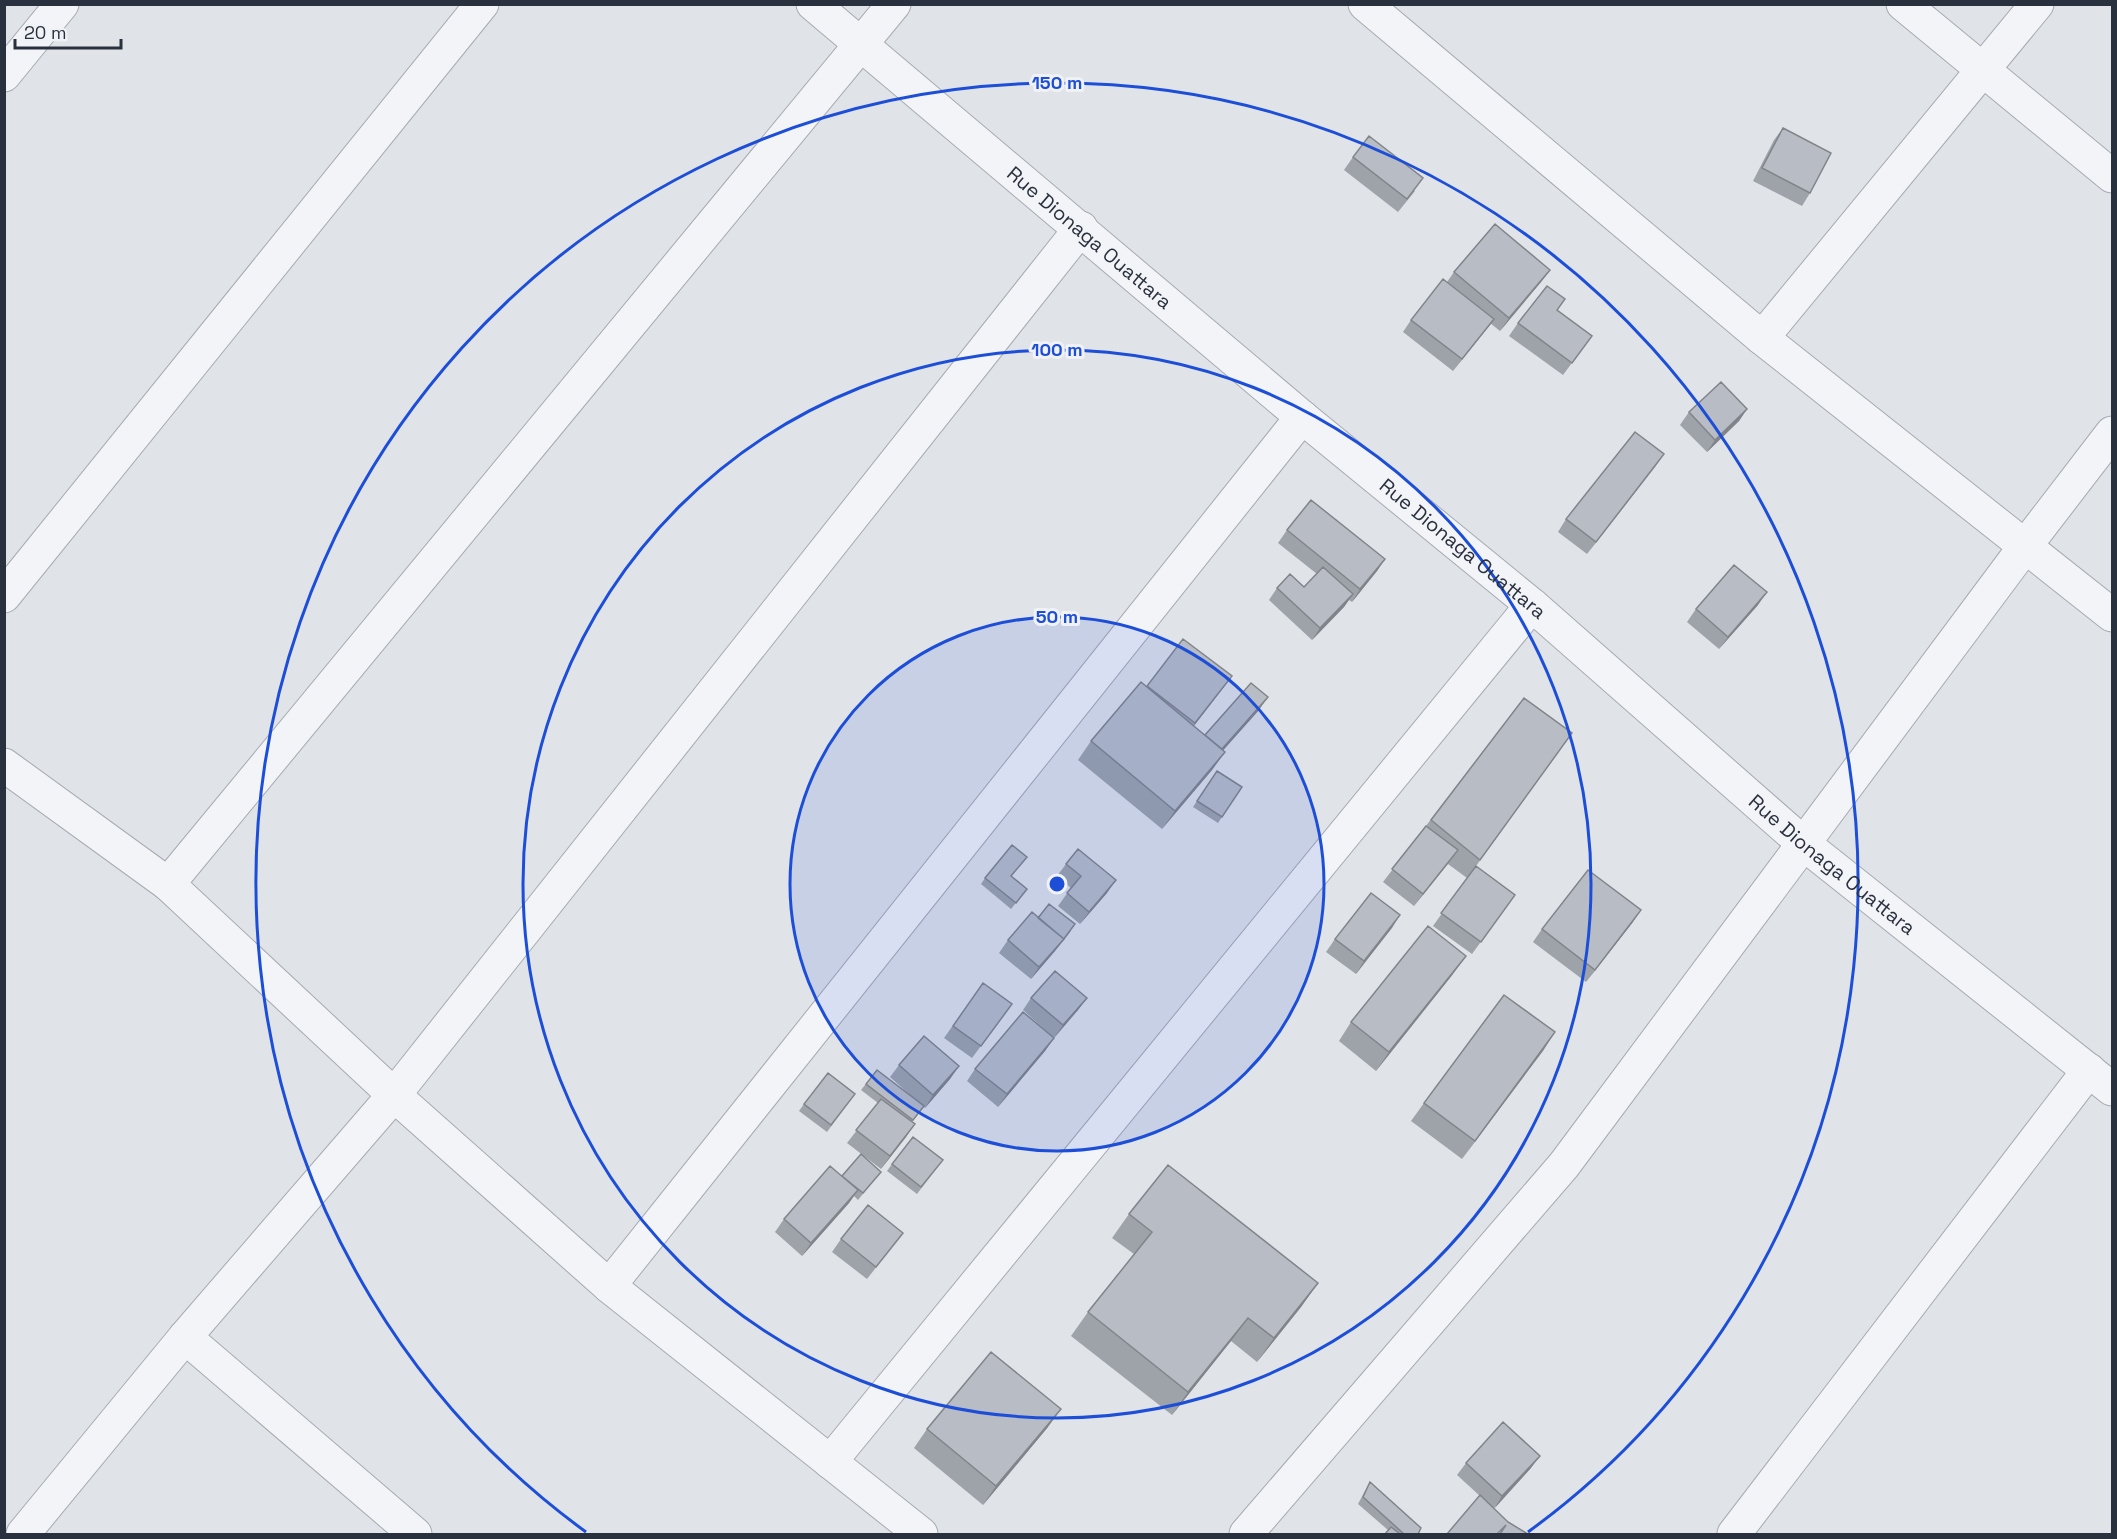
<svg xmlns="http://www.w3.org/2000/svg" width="2117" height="1539" viewBox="0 0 2117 1539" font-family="'Space Grotesk',sans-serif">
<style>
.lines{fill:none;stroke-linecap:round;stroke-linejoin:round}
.street-casing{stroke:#a6aab2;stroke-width:35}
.street{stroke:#f3f4f7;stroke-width:33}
.wall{fill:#9ea3a9}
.shaded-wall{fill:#81848a}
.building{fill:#b8bdc5;stroke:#81848a;stroke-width:1.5}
.ring{fill:none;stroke:#1d4ed8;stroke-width:3}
.labels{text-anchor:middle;stroke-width:6;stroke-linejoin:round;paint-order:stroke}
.street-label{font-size:20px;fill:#2a313e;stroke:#f0f2f6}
.centre{fill:#1d4ed8;stroke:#f0f2f6;stroke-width:3}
.ring-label{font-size:18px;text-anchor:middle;font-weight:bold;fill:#1d4ed8;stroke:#f0f2f6;stroke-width:6;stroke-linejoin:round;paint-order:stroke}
</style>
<rect width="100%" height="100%" fill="#e0e3e8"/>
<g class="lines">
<defs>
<g id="street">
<path id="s1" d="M813,4L1302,417L1532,605L1804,844L2112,1089"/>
<path d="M1365,4L1762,338L2112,615"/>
<path d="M1903,4L2112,176"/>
<path d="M4,75L62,4"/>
<path d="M1762,338L2037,4"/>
<path d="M4,596L482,4"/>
<path d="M4,765L168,884L394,1095L609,1286L921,1534"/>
<path d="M168,884L894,4"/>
<path d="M609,1286L1302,417"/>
<path d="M185,1337L415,1534"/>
<path d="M830,1462L1532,605"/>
<path d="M23,1534L185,1337L394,1095L1081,228"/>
<path d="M1246,1534L1564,1165L2026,545L2112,433"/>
<path d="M1734,1534L2089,1070"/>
</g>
</defs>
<use href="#street" class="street-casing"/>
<use href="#street" class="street"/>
</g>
<path class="wall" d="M1783,128L1810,193L1802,206L1753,181L1774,140Z
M1353,157L1415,191L1398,212L1344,170Z
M1550,270L1541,282L1500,331L1490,323L1453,371L1403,332L1411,320L1447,282L1454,272Z
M1557,310L1592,336L1563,375L1509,336L1518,323Z
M1747,409L1739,421L1707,452L1680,425L1689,412Z
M1664,454L1587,554L1558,532L1566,519Z
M1287,530L1385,559L1377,571L1352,602L1349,600L1344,607L1312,640L1269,600L1277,588L1304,587L1317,574L1278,543Z
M1758,605L1719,649L1687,622L1696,609Z
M1232,676L1194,726L1205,735L1259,710L1223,750L1225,752L1212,770L1162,829L1078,760L1091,741L1146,687Z
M1524,698L1572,733L1476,866L1515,895L1472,954L1433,926L1467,878L1448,864L1414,906L1383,882Z
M1217,771L1242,787L1218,823L1193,807Z
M1022,863L1011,876L1027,889L1011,909L981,884L985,878Z
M1066,864L1107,893L1080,924L1058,906L1071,888L1057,876Z
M1400,915L1356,974L1326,952L1335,939Z
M1038,918L1071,931L1055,951L1031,979L999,953L1008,940Z
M1633,922L1586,982L1533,942L1542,929Z
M1453,974L1376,1071L1339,1041L1351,1022Z
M983,983L1012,1004L972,1058L944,1038Z
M1031,998H1087L1078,1010L1054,1038L1023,1010Z
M1555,1032L1462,1159L1411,1121L1424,1103Z
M1054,1038L1045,1051L998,1107L967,1081L975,1069Z
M899,1065L959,1066L950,1079L925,1108L924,1107L912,1122L906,1137L881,1169L847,1143L878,1103L861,1090L877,1070L918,1102L890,1077Z
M855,1094L827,1132L799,1111L804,1104Z
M943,1160L917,1194L887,1171L892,1164Z
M881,1172L858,1200L854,1196L849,1203L802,1256L775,1232L784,1219Z
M1129,1214L1318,1283L1301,1307L1257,1362L1231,1341L1172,1415L1071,1336L1088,1312L1134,1254L1112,1238Z
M903,1233L867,1279L832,1252L841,1239Z
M1048,1427L983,1505L914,1448L927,1429Z
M1466,1463L1531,1468L1494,1508L1447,1534L1480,1496L1457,1475Z
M1370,1482L1418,1534H1385L1388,1530L1358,1504L1366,1489Z"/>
<path class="shaded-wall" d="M1550,270L1541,282L1500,331L1509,318Z
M1494,319L1485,331L1453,371L1462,359Z
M1747,409L1739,421L1707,452L1715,440Z
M1664,454L1655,467L1587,554L1596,542Z
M1385,559L1377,571L1352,602L1360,589Z
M1767,592L1758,605L1719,649L1728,637Z
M1353,594L1344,607L1312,640L1320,628Z
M1232,676L1223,688L1186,736L1195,723Z
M1268,697L1259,710L1211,764L1220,751Z
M1225,752L1212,770L1162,829L1175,811Z
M1458,850L1449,862L1414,906L1423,894Z
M1116,880L1107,893L1080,924L1089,912Z
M1641,910L1633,922L1586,982L1595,970Z
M1400,915L1392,928L1356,974L1364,961Z
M1064,939L1055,951L1031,979L1039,967Z
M1466,956L1453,974L1376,1071L1389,1052Z
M1087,998L1078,1010L1054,1038L1063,1025Z
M1555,1032L1543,1051L1462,1159L1475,1141Z
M1054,1038L1045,1051L998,1107L1007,1094Z
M959,1066L950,1079L925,1108L933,1095Z
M915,1124L906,1137L881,1169L890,1156Z
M858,1190L849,1203L802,1256L811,1243Z
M1318,1283L1301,1307L1257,1362L1274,1338Z
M1248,1318L1231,1341L1172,1415L1188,1392Z
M1061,1409L1048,1427L983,1505L996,1486Z
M1540,1456L1531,1468L1494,1509L1502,1496Z"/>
<path class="building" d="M1783,128L1831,153L1810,193L1762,168Z
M1369,136L1423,178L1407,199L1353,157Z
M1495,224L1550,270L1509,318L1454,272Z
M1443,279L1494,319L1462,359L1411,320Z
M1547,286L1565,299L1557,310L1592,336L1572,363L1518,323Z
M1721,382L1747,409L1715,440L1689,412Z
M1635,432L1664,454L1596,542L1566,519Z
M1311,500L1385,559L1360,589L1287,530Z
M1734,565L1767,592L1728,637L1696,609Z
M1323,567L1353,594L1320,628L1277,588L1290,574L1304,587Z
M1183,639L1232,676L1195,723L1147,686Z
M1141,682L1225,752L1175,811L1091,741Z
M1251,683L1268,697L1222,749L1205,735Z
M1524,698L1572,733L1480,860L1431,820Z
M1217,771L1242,787L1222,817L1197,801Z
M1426,826L1458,850L1423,894L1392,869Z
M1012,845L1027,857L1011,876L1027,889L1016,903L985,878Z
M1078,849L1116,880L1089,912L1067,893L1081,876L1066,864Z
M1476,866L1515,895L1481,942L1441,913Z
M1588,870L1641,910L1595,970L1542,929Z
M1371,893L1400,915L1364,961L1335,939Z
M1049,904L1075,924L1063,940L1064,939L1038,918Z
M1032,912L1064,939L1039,967L1008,940Z
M1428,926L1466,956L1389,1052L1351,1022Z
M1055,971L1087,998L1063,1025L1031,998Z
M983,983L1012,1004L981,1046L953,1026Z
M1504,995L1555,1032L1475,1141L1424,1103Z
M1023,1012L1054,1038L1007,1094L975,1069Z
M924,1036L959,1066L933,1095L899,1065Z
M877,1070L924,1106L913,1120L866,1084Z
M828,1073L855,1094L831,1125L804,1104Z
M881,1099L915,1124L890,1156L856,1130Z
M913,1137L943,1160L921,1187L892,1164Z
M861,1154L881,1172L863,1193L842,1176Z
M1168,1165L1318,1283L1274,1338L1248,1318L1188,1392L1088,1312L1152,1232L1129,1214Z
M830,1166L858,1190L811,1243L784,1219Z
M868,1205L903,1233L876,1267L841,1239Z
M991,1352L1061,1409L996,1486L927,1429Z
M1503,1422L1540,1456L1502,1496L1466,1463Z
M1370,1482L1421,1528L1418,1534H1404L1363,1497Z
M1480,1495L1508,1522L1528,1534H1500L1506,1525L1497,1534H1447Z
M1391,1527L1400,1534H1385Z"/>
<circle cx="1057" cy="884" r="267" fill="#1d4ed8" fill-opacity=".12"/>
<g class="ring">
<circle cx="1057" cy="884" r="267"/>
<circle cx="1057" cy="884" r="534"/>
<path d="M586 1532A801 801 0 1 1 1528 1532"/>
</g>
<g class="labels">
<g class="street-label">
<text dy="7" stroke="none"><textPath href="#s1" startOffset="362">Rue Dionaga Ouattara</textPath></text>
<text dy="7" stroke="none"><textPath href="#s1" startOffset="848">Rue Dionaga Ouattara</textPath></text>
<text dy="7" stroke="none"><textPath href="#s1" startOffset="1334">Rue Dionaga Ouattara</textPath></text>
</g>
</g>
<circle cx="1057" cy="884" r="9" class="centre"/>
<g class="ring-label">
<text x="1057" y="89">150 m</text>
<text x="1057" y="356">100 m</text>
<text x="1057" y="623">50 m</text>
</g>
<rect width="2117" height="1539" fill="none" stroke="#2a313e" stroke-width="12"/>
<path d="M15 39v9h106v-9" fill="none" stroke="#2a313e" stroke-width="3"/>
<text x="24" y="39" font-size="18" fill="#2a313e" stroke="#f0f2f6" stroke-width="4.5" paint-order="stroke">20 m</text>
</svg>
